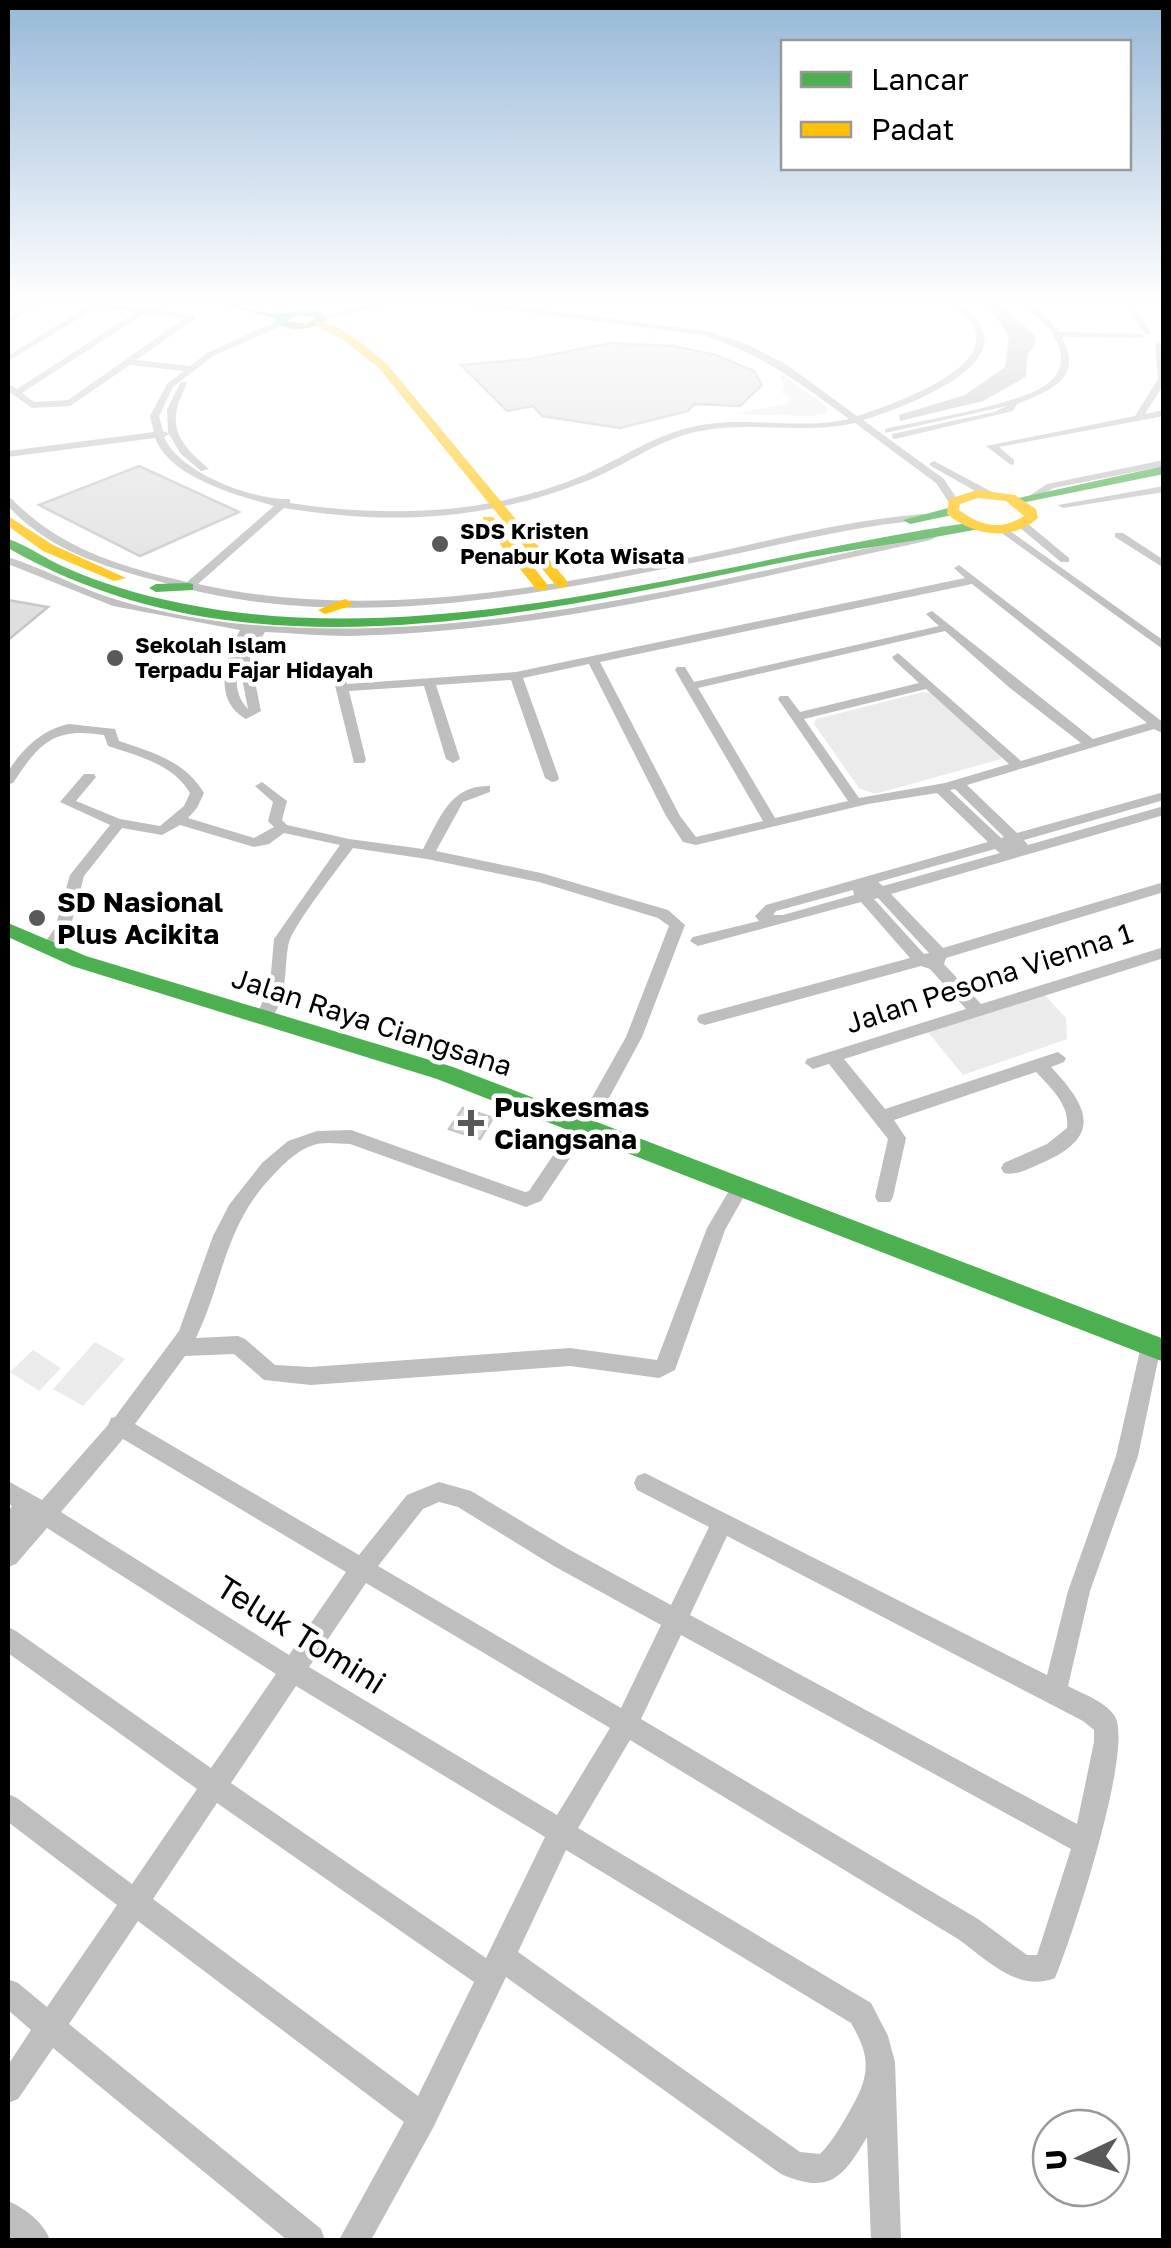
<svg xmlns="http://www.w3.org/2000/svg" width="1171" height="2248" viewBox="0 0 1171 2248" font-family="'Golos Text',sans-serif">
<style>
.green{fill:#ebebeb}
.water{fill:#bebebe}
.building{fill:#dfdfdf;stroke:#c6c6c6;stroke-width:2.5}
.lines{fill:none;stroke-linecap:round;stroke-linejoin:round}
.street{fill:#bebebe;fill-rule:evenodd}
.fast{fill:#4caf50;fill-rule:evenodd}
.slow{fill:#ffc107;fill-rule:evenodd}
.poi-dot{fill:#595959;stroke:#fff;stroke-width:4}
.labels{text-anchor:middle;stroke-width:9;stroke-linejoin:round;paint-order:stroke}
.far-poi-label{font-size:22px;font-weight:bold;fill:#000;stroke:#fff;text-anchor:start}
.poi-label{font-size:28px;font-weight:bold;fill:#000;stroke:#fff;text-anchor:start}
.street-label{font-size:28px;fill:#000;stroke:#fff}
.near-street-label{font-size:32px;fill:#000;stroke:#fff}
</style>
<rect width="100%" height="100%" fill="#fff"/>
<path class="green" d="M783,374L828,408L827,413L810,416L732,414L787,404L790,398L782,393L784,385L779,375Z
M923,692L932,693L1002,754L1001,759L875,794L859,788L814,724L816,719Z
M1039,989L1066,1018L1067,1039L963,1075L923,1026Z
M95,1342L125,1359L83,1406L53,1389Z
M33,1350L61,1368L39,1391L10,1372Z"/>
<path class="water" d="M970,299L998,303L1035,335L1036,343L1027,356L1026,377L983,401L900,421L899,415L965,395L1005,367L1009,336L991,311Z"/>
<path class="building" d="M610,343L673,346L716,355L754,371L762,385L740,406L694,404L688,411L620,428L542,416L533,406L507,411L461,365L529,359Z
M139,466L239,512L140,556L39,505Z
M8,600L48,607L8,640Z
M463,1108L493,1118L480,1139L449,1129Z"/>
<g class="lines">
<path class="street" d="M39,299H49L8,323V318Z
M457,299L707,331L747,344L787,365L857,416C886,407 983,373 976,335C974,319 957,309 946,299H955C967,308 981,319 984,335C992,376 893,411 863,420L944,479L959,502L950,504L936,483L855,423C802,435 748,420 695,432C655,441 622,468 584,482C484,521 389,525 284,508L198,584C362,621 536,590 698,556C773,540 847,520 923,514L928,517L923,520C845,527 769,548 692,563C525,598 342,631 176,586C114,569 53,555 8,506V498L12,499C60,549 122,567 187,582L274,506C237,495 170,478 155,438L8,457V451L154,432L150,416L167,384L184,371L130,365L70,406L32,408L8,391V384L17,389L136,312L98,307L8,361V356L94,302L142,308L147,306L150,309L195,315V319L136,360L190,366L207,353L277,321H283V325L213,356L173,387L159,416L163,431L168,433L167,409L181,382H187C185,389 180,397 178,405C169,435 189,451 209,469L201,471L180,453L169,434L164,437C179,473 255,501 290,499V503C389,518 490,515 584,475C619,460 651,437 688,428C742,414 796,431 849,419C799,382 763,355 703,335L454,303L378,306L323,319L319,317L378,302ZM145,313L185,318L68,400L34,402L22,393Z
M1015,299C1033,299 1049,318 1059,332L1141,334L1145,336L1141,338L1062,337C1084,379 1051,390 1017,404L1013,411L895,439L892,438V434L994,412L1007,406L885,433V429C923,420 1020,405 1047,384C1058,375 1064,364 1060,350C1054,327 1032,313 1015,299Z
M1123,299H1131L1151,334H1145Z
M1159,341L1163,344L1164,384L1145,414L1164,410V416L999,447L1014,460V464L1011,465L986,446L1135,416L1158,379L1155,344Z
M1164,460V466L1054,488L1034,499L1029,496L1047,484Z
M934,461L992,492L993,494L984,496L931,466L929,464Z
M1164,486V492L1063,508L1058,505Z
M1019,523H1027L1069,558V562H1061L1019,527Z
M942,526L946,527V531L931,540C739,581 546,632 349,636C321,636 293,633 265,632L250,657L261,711L246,719C212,700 225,658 240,630L113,606L8,564V557C46,569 82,590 121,601C156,611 196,619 232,623C465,648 701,583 928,535ZM239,662L248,709C235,696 235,679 239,662Z
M1003,526L1164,641V650L999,531V527Z
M1115,533H1123L1164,560V568L1115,537Z
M959,565L1164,723V734L1154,729L967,785L1017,833L1164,792V800L1024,840L1028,845L1164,806V815L891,894L943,948L1164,882V892L946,958L944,964L981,1004L1164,947V958L844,1059L885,1109L1058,1052L1066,1058L1064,1062L1051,1067C1090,1108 1102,1137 1042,1163C1030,1168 1016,1176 1004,1173L1001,1168L1004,1163L1047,1144L1067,1128C1070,1105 1051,1088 1036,1072L894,1120L906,1138L893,1197L890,1202H878L875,1197L888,1139L829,1064L813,1069L805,1063L807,1059L966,1009L930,969L921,966L705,1025L699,1023L697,1019L699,1015L910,958L861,902L698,946L690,941L693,937L759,921L755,916L766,905L988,842L937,793L868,804L696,845L683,842L666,816L589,664L523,678L559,778L557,781L552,782L545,778L511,680L436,685L460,759L453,763L446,759L424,686L349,691L366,760L364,763H354L330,665L340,662L347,684L516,672L965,578L954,568ZM972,584L1147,723L1093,739L932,611L926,614L939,626L694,682L685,667H677L675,670L763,821L696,837L680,816L600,662ZM945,631L1010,688L1081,743L1021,761L898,653L892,657L894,660L919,683L800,712L788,696H780L778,699L848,801L775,818L698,688ZM926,689L1009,764L945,783L859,798L804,719ZM955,789L1004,837L1001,838L950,790ZM995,849L1000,853L883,886L878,882ZM853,890L854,895L783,915H773L776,911ZM878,898L929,953L924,954L874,899Z
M69,724L115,729L119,741C152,752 185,761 204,793L197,808L188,818L254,838L274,827L268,821L273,802L255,786L262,782L287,801L282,820L287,825L349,839L423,849C439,820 450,784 490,786V792L463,802L436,851L541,873L668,910L685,925L642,1037L603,1109L541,1201L526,1207L350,1144C338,1144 323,1141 311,1146C299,1150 288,1160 279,1169C224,1223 226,1274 196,1338L238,1336L245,1339L275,1365L311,1367L570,1348L657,1360L707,1228L733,1184H745L748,1189L725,1230L675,1370L659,1378L570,1366L311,1385L264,1380L234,1354L185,1356L135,1424L359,1555L407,1495L439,1482L471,1491L568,1549L671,1605L709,1527L637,1490L634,1483L637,1476L645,1473L1047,1675L1068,1591L1116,1456L1141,1346L1144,1340L1151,1337L1158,1340L1161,1346L1138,1456L1090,1591L1068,1686C1083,1694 1104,1701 1114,1715C1136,1744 1071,1941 1055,1978C1018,1993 986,1959 958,1939L630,1740L578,1828L871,2003L888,2036L895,2062L901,2240H871L867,2137C843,2178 829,2195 781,2174L506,1977L433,2128L371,2240H339L404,2122L138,1921L69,2024L321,2229L325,2240H287L53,2048L18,2099L8,2103V2065L31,2030L8,2010V1979L18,1983L47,2007L117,1905L8,1822V1794L17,1798L132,1884L197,1789L8,1653V1627L16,1631L211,1768L276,1674L47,1528L16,1564L8,1567V1512L12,1506L8,1503V1481L42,1500L108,1425L111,1418L115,1417L179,1331L213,1236L229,1205L262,1163L288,1141L317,1131L351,1130L525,1192L529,1191L591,1099L626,1037L669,926L658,918L539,882L427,859L353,848C339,867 295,923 289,942C283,965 290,1009 264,1023L256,1017L270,984L274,939L340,845L284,833L269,844L254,847L180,825L162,835L122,828L84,876L70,929L54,952H44L41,948L55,928L70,875L110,825L60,802L84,774H94L96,777L76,801L120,819L160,826L184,806L190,793C173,764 138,756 108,746L104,735C54,727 40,742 13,783L8,784V771C24,748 41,730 69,724ZM123,1439L346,1572L289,1655L61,1512ZM439,1502L458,1507L552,1565L661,1625L621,1708L378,1566L423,1509ZM727,1536L1083,1721L1094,1730V1742L1077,1824L690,1615ZM366,1583L610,1728L557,1815L309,1667ZM681,1635L1071,1849L1037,1955H1027L978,1919L641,1719ZM296,1686L545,1837L486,1958L231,1783ZM217,1803L474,1982L418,2096L153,1899ZM566,1850L851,2023C873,2060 869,2078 848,2114C840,2128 831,2143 820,2154L800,2152L518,1952Z
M8,2201C25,2208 44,2223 50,2240H13L8,2236Z"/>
<path class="fast" d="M203,299C229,299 258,316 283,313C301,311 314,304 328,319C311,331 293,332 275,323L276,319ZM298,315L316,318L306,324L286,321Z
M1164,466V474L1016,504L1009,500Z
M952,507L959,511L957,514L910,524L903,520Z
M974,522L981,526L979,529C915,542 849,549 785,562C532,613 247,685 8,548V539C27,545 44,558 62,566C102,584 143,596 185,604C439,655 722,559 974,522Z
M188,583L193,584V590L156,592L149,588L156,584Z
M8,923L86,956L453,1067L1164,1339V1362L437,1079L72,966L8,937Z"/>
<path class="slow" d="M315,321C341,322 367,348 387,364L567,581V587H557L379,368L345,341L315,325Z
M977,490L1015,495L1036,509L1038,518C1011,542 974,536 947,514L949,499ZM978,498L1006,501L1024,516C1001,531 980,526 959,510L960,504Z
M8,516L53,545L126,578L114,581L43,551L8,526Z
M483,517H493L547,584V590H537L483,523Z
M345,599L352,603L350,606L325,614L318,610Z"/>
</g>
<linearGradient id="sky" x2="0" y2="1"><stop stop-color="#97b8d7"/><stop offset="0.49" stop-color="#fff"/><stop offset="1" stop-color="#fff" stop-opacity="0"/></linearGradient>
<rect width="1171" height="614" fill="url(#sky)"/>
<g class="poi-dot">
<circle cx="440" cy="544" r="10"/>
<circle cx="115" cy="658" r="10"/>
<circle cx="37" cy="918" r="10"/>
<path d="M466 1108h10v10h10v10h-10v10h-10v-10h-10v-10h10z"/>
</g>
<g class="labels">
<g class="far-poi-label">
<text x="460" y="539">SDS Kristen<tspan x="460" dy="25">Penabur Kota Wisata</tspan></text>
<text x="135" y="653">Sekolah Islam<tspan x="135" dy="25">Terpadu Fajar Hidayah</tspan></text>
</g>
<g class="poi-label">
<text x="57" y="912">SD Nasional<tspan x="57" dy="32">Plus Acikita</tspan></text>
<text x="494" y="1117">Puskesmas<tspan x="494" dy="32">Ciangsana</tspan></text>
</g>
<g class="street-label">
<text transform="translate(989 978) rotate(-18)" y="10">Jalan Pesona Vienna 1</text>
<text transform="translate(372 1022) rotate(18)" y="10">Jalan Raya Ciangsana</text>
</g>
<g class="near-street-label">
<text transform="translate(301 1635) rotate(32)" y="11">Teluk Tomini</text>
</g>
</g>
<rect width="1171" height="2248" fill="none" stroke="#000000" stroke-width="20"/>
<rect x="781" y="40" width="350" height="130" fill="#ffffff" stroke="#999999" stroke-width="2.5"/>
<rect x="801" y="72" width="50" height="15" fill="#4caf50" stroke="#999999" stroke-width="2.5"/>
<text x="871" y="90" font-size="30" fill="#000000">Lancar</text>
<rect x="801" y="122" width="50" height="15" fill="#ffc107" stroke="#999999" stroke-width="2.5"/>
<text x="871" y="140" font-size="30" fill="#000000">Padat</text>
<g transform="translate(1081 2158) rotate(266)"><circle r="48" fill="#ffffff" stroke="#999999" stroke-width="2.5"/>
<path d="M0-8L18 38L0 25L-18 38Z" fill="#595959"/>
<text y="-15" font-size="28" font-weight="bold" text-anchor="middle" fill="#000000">U</text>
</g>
</svg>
